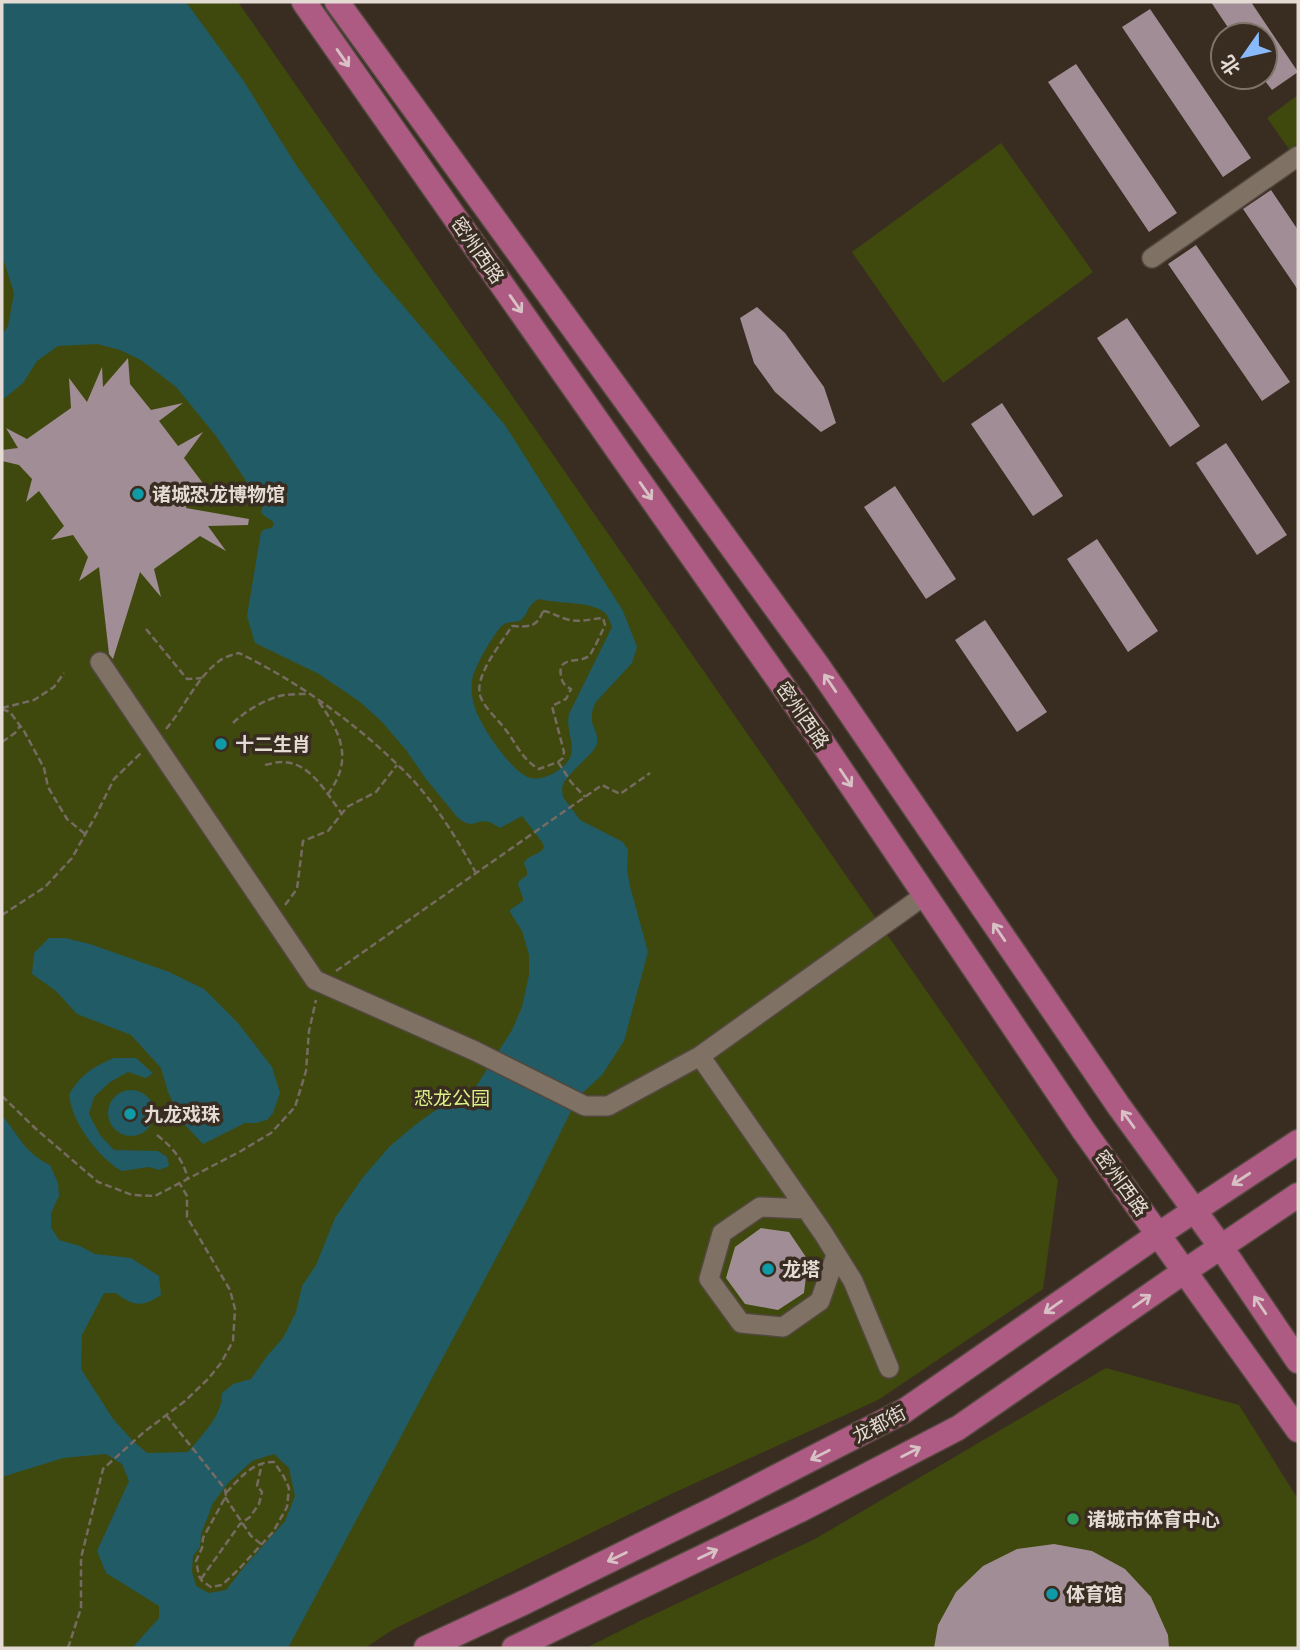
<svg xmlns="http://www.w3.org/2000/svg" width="1300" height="1650" viewBox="0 0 1300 1650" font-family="'Source Sans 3','Noto Sans SC',sans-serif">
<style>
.green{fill:#3f490d}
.water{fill:#215b66;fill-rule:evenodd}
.building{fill:#a18d95}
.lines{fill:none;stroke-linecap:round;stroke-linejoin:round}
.minor-casing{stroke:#53483f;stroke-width:22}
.major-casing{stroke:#53483f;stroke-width:27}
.path{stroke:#766b62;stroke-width:2.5;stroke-dasharray:7 3.5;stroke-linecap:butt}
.minor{stroke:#7f7164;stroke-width:19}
.major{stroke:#ad5b83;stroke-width:24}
.oneway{stroke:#d8c1c4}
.culture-dot{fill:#0f9aa8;stroke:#392d22;stroke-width:2.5}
.leisure-dot{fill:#2e9e5b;stroke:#392d22;stroke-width:2.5}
.labels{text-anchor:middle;stroke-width:7;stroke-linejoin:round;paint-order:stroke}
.street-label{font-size:19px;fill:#e3dbd4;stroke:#392d22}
.poi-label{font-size:19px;font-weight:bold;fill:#e3dbd4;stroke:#392d22;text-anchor:start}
.park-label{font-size:19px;fill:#dbf187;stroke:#392d22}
</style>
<rect width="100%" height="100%" fill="#392d22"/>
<path class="green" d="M2,2H238L1058,1180L1043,1289L878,1400L669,1495L394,1629L365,1648H2Z
M1298,95V143L1289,149L1267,118Z
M1001,143L1093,272L943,383L852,252Z
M1106,1368L1239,1405L1298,1499V1648H586L642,1620L815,1539Z"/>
<path class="water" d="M2,2H186L243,80L296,165L345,233L375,273L505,425L623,611L637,647L632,663L595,703L592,712V722L597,736V744L593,751L575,769L564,782L562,788L563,797L580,820L623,842L628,850L627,870L630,886L648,952L624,1041L602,1075L578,1097L527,1200L288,1648H132L159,1618V1606L106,1573L97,1551L129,1481L122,1464L106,1454L63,1458L2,1477V1115C18,1135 25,1153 50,1165L58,1183L59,1196L51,1213V1227L59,1240L80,1246L95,1254L131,1258L159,1276L161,1295C143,1307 133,1307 116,1293H104L82,1335L81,1369L113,1419L133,1441L147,1453L188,1452C201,1436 223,1415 222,1393L233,1384L251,1379L267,1356L283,1338L296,1312L302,1286L316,1265L335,1218L363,1177L390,1146L415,1125L433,1112L475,1088L512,1030L522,1007L529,975V955L522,931L510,912V910L523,901V898L518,885L519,881L527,875V871L524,864C527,854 540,856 544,847L542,842L522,816L500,828C496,826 493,823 489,822C475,818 475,831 458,818L426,779L406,750L382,722L360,702L319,674L255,643L247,616L261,532L265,529L272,528L274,523C270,518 265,518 261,512L263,506L260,498L252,490L216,436L176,387L141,360L120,350L97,344L58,346L37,361L23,383L6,397L2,399V335L8,326L14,293L2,255ZM539,599C557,604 590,601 604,612C608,615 610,622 612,627L569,714C565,731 578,748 568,761C561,771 543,781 531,778C513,775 480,725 475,708C472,700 471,690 472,681C473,669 491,639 499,629C508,618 516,625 522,619C530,611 526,606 539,599ZM274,1454L289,1468L295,1496L285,1521L244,1567L226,1590L209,1593L196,1586L192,1572L193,1556L200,1547L201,1534L213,1503L228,1483L252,1461Z
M49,938H65L90,944L169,972L204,989L238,1023L272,1067L280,1093L273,1113L267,1120L256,1123H245L203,1144L182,1122L168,1092L161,1068L131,1035L77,1014L56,991L32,974L34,953Z
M114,1058H136L153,1073L146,1078L128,1072L110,1082L94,1097L89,1114L100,1135L114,1150L158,1151L167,1157L169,1166L159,1170L149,1167L122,1171C103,1161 80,1132 73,1111C71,1106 70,1100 69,1094C83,1073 91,1068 114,1058Z
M108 1113a23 23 0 1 1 46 0a23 23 0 1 1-46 0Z"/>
<path class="building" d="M1211,2H1251L1298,72L1272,90L1265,81V35H1233Z
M1150,9L1251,158L1223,177L1122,27Z
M1076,64L1177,213L1149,232L1048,82Z
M1271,190L1298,230V290L1243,209Z
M1196,245L1290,382L1262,401L1168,264Z
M757,307L785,333L824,387L836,423L821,432L775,392L754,363L740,318Z
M1127,318L1200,426L1170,447L1097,338Z
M128,358L130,384L151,410L183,403L159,421L178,446L203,432L184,458L205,486L233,494L232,498L188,497L186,508L249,519L248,525L208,526L226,551L200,536L154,569L161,597L140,572L113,659L109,654L99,567L79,581L88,557L73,535L51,540L64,526L39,491L26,502L32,479L19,465L2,461V450L18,448L6,428L27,439L71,408L69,378L87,402L102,367L103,387Z
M1002,403L1063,496L1033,516L971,424Z
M1226,443L1287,535L1257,555L1196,463Z
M895,486L956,579L926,599L864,507Z
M1097,539L1158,631L1128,652L1067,559Z
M985,620L1047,712L1017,732L955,640Z
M761,1228L789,1232L808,1260L804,1293L778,1310L745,1304L726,1278L735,1247Z
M1054,1544L1092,1551L1125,1569L1151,1597L1168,1635L1169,1648H934L938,1625L956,1592L983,1566L1017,1549Z"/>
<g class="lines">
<defs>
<path id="minor" d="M1152,258L1298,156
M100,662L315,980L475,1051L585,1106H608L700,1056L925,895
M700,1056L823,1233L853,1281L889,1368
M806,1209L760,1207L722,1233L709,1279L741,1323L783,1327L820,1301L836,1255"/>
<path id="major" d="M304,2L820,739L1084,1131L1298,1430
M337,2L818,666L1118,1105L1221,1247L1298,1361
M426,1648L525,1602L720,1506L904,1411L1159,1234L1298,1142
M514,1648L800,1510L958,1428L1185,1271L1298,1195"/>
</defs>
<use href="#minor" class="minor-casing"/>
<use href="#major" class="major-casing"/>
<path class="path" d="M543,611C552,612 558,617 566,619C579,623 590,619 603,618L605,625C603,630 592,653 589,656C579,664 557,655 561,676C562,683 565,686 571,689L566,699L552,706L564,752L563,758L558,762L539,769C523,760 518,747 508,733C500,721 487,711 481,698C472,678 501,644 512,626C528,627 537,628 543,611Z
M146,629L187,679L202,678
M319,702C342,735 353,760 328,794
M2,708L34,700L54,687L64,673
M2,709L10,712L24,731L44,768L48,787L67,819L85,834
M233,723C245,711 269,697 285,695C293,694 301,694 309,694
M166,729C184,708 196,679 218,662C223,657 232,655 239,653C298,682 353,721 401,768C431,796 456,837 476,873
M2,742L15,733L20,726
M558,762L571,782L585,797
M265,765C270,764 276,762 281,762C310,761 327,794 342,814
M285,905L297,889L303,841L328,831L347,807L376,792L397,765
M2,915L45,887L72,858L96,815L114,779L141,753
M336,971L602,785L620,794L650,773
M2,1096L36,1129L98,1182L132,1195L155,1196L241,1151L271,1133L295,1107L306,1071L309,1031L316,1000
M157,1135C173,1148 183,1159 188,1179
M166,1415L225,1489L226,1496L203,1538L202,1548L196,1561L199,1576L202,1581L211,1587L222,1585L238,1570L273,1532L287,1507L289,1488L284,1477L274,1462C253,1461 239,1479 226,1493
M225,1497L251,1536L261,1544
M201,1579L240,1524L250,1517L259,1504L262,1492L257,1486L262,1463
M68,1648L81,1608V1558L103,1469L144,1432L185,1401L208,1379L221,1363L233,1341L235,1309L230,1290L187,1217V1196L180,1184"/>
<use href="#minor" class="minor"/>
<use href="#major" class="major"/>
</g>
<defs><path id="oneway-shaft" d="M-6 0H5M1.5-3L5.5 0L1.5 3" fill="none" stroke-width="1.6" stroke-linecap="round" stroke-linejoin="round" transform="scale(1.75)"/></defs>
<g class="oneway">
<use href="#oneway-shaft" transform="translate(343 58) rotate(55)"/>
<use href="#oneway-shaft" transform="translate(516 304) rotate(55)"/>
<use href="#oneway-shaft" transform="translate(646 491) rotate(55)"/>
<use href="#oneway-shaft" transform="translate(830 683) rotate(-124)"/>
<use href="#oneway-shaft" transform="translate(846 778) rotate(56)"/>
<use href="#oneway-shaft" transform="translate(999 932) rotate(-124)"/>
<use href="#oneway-shaft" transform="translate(1128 1119) rotate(-126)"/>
<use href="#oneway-shaft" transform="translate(1241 1179) rotate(147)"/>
<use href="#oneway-shaft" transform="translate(1142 1301) rotate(-35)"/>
<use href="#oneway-shaft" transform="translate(1260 1305) rotate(-124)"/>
<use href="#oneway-shaft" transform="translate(1053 1307) rotate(145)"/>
<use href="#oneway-shaft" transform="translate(911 1452) rotate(-27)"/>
<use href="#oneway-shaft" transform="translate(820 1455) rotate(153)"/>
<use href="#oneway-shaft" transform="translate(708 1554) rotate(-26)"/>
<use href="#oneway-shaft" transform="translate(617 1557) rotate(154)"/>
</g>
<g class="culture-dot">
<circle cx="138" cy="494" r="7"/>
<circle cx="221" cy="744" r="7"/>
<circle cx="130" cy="1114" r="7"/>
<circle cx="768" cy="1269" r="7"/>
<circle cx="1052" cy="1594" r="7"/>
</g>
<circle class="leisure-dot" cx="1073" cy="1519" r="7"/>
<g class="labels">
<g class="street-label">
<text transform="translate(478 250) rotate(55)" y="7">密州西路</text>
<text transform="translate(803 715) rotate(55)" y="7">密州西路</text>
<text transform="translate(1122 1183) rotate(54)" y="7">密州西路</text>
<text transform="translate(879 1424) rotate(-28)" y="7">龙都街</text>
</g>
<g class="poi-label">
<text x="152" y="501">诸城恐龙博物馆</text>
<text x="235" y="751">十二生肖</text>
<text x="144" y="1121">九龙戏珠</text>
<text x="782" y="1276">龙塔</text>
<text x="1087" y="1526">诸城市体育中心</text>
<text x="1066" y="1601">体育馆</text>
</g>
<g class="park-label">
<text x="452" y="1105">恐龙公园</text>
</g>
</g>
<rect width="1300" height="1650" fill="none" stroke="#e3dbd4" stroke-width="7"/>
<g transform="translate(1244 56) rotate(236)"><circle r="33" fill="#392d22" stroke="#7d7369" stroke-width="2"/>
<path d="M0-5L12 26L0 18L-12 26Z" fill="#88bafc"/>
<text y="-10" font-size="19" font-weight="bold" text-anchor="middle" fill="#e3dbd4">北</text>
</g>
</svg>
